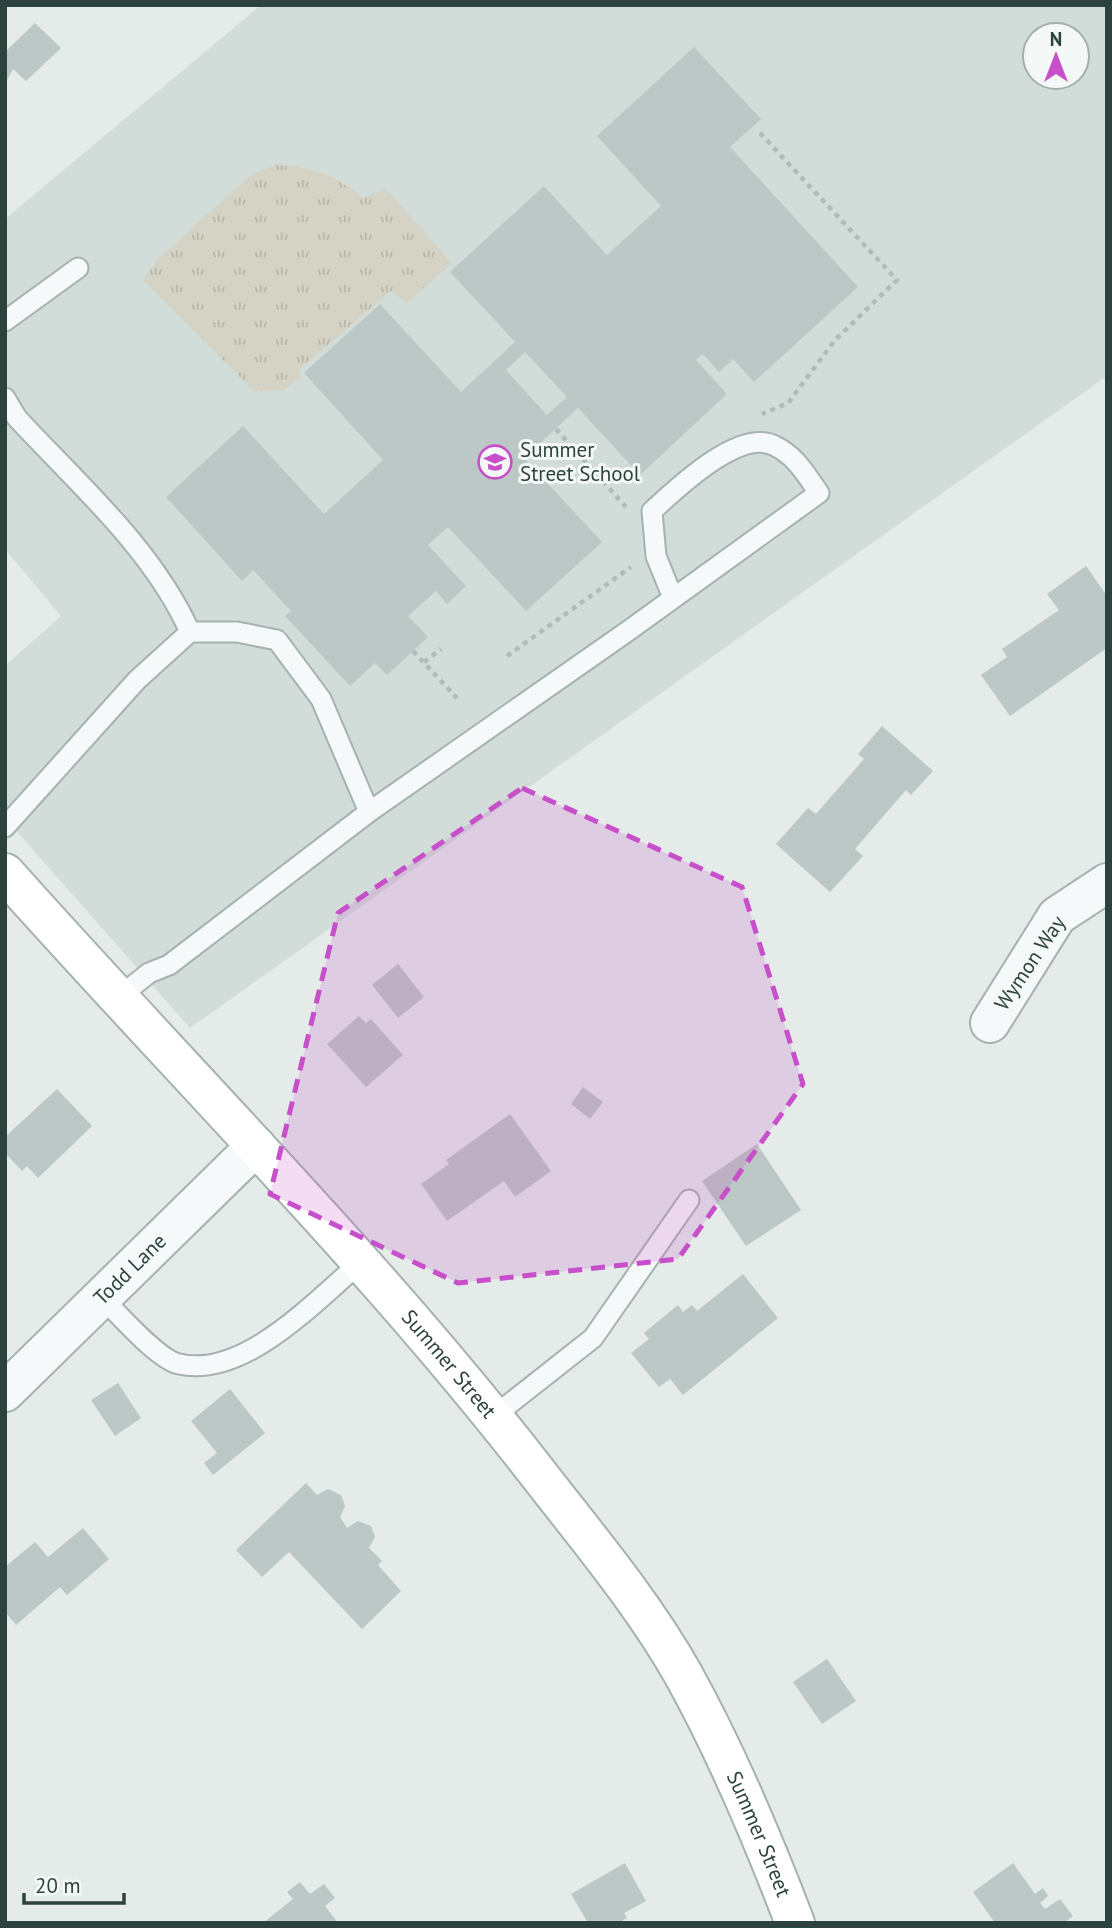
<svg xmlns="http://www.w3.org/2000/svg" width="1112" height="1928" viewBox="0 0 1112 1928" font-family="'PT Sans',sans-serif">
<style>
.built{fill:#d2ddd9;fill-rule:evenodd}
.park{fill:url(#park-tufts)}
.building{fill:#bbc8c5;fill-rule:evenodd}
.lines{fill:none;stroke-linecap:round;stroke-linejoin:round}
.service-casing{stroke:#a5b2af;stroke-width:23}
.minor-casing{stroke:#a5b2af;stroke-width:42}
.secondary-casing{stroke:#a5b2af;stroke-width:42}
.path{stroke:#b1bbb9;stroke-width:4.5;stroke-dasharray:5 5;stroke-linecap:butt}
.service{stroke:#f6f9f9;stroke-width:19}
.minor{stroke:#f6f9f9;stroke-width:38}
.secondary{stroke:#fff;stroke-width:38}
.marked{fill:#c74fca;fill-opacity:0.2;stroke:#c74fca;stroke-width:5;stroke-dasharray:14 9;stroke-linejoin:round}
.labels{text-anchor:middle;stroke-width:6;stroke-linejoin:round;paint-order:stroke}
.poi-label{font-size:21px;fill:#2c433d;stroke:#f4f8f7;text-anchor:start}
.street-label{font-size:21px;fill:#2c433d;stroke:#f4f8f7}
</style>
<defs>
<pattern id="park-tufts" width="24" height="20" patternUnits="userSpaceOnUse" patternTransform="scale(1.75)"><rect width="24" height="20" fill="#d5d3c5"/><path d="M3 7l-1-3M5 7V3M7 7l1-3M15 17l-1-3M17 17v-4M19 17l1-3" fill="none" stroke="#b7b6aa"/></pattern>
</defs>
<rect width="100%" height="100%" fill="#e4ebe9"/>
<path class="built" d="M261,5H1107V376L190,1028L5,818V666L61,616L5,549V219ZM1035,35H1077V77H1035Z"/>
<path class="park" d="M277,165C312,167 336,175 363,198L385,188L452,263L407,303L391,291L299,370L301,378L283,391H254L143,280L158,259L253,173Z"/>
<path class="building" d="M35,23L61,48L26,81L13,69L5,84V52Z
M694,47L761,119L730,147L858,287L754,382L733,359L719,372L703,354L696,360L727,394L640,475L578,408L524,458L602,542L526,611L448,527L428,545L466,586L447,604L436,591L408,616L428,637L387,675L375,663L350,686L285,616L291,611L253,570L242,581L166,497L243,426L324,514L383,460L304,373L380,304L461,392L515,342L450,272L544,186L607,255L661,206L597,136ZM525,352L567,397L547,415L506,370Z
M1086,566L1107,596V648L1010,716L981,675L1007,657L1002,649L1059,610L1047,594Z
M882,726L933,771L911,795L906,790L855,849L863,856L830,892L776,844L808,808L816,814L864,759L858,754Z
M398,964L424,997L398,1018L372,985Z
M359,1016L366,1023L371,1019L403,1055L366,1087L327,1044Z
M583,1087L603,1102L590,1119L571,1104Z
M57,1089L92,1126L38,1178L27,1166L22,1171L5,1153V1137Z
M510,1114L551,1171L515,1197L504,1181L447,1221L421,1184L449,1164L446,1160Z
M757,1144L801,1210L746,1246L702,1181Z
M743,1274L778,1318L683,1395L670,1379L659,1387L631,1353L649,1339L644,1333L678,1305L683,1312L692,1305L697,1311Z
M118,1383L141,1418L115,1436L91,1400Z
M230,1389L265,1433L213,1475L204,1463L217,1453L191,1421Z
M306,1483L317,1495L328,1489L341,1495L345,1506L340,1517L347,1528L358,1521L371,1526L375,1537L369,1548L382,1561L378,1565L401,1591L362,1629L289,1552L262,1577L236,1550Z
M83,1528L109,1559L67,1595L60,1587L16,1625L5,1612V1567L35,1542L48,1557Z
M827,1659L856,1701L822,1724L793,1682Z
M625,1863L646,1901L624,1913L627,1918L618,1923H588L571,1894Z
M1013,1863L1035,1894L1043,1888L1048,1896L1040,1903L1045,1909L1060,1899L1073,1916L1064,1923H995L973,1892Z
M300,1882L310,1894L324,1884L335,1898L325,1906L338,1923H263L293,1899L287,1892Z"/>
<g class="lines">
<defs>
<path id="service" d="M5,321L78,268
M5,398L17,418C78,484 153,549 190,632
M5,827L137,680L190,632H237L277,640L321,699L369,812
M119,997L149,973L169,965L369,812L628,631L819,493C806,475 796,456 775,446C740,427 676,489 652,511L656,556L673,598
M102,1298C118,1313 158,1360 179,1364C244,1379 315,1301 360,1263
M494,1416L593,1338L689,1200"/>
<g id="minor">
<path d="M990,1023L1057,916L1107,883"/>
<path id="s1" d="M5,1392L256,1146"/>
</g>
<g id="secondary">
<path id="s2" d="M5,873C185,1075 378,1266 543,1480C592,1543 644,1605 683,1674C727,1753 763,1839 795,1923"/>
</g>
</defs>
<use href="#service" class="service-casing"/>
<use href="#minor" class="minor-casing"/>
<use href="#secondary" class="secondary-casing"/>
<path class="path" d="M760,133L897,280L835,340L788,403L762,414
M556,429L626,507
M413,651L457,698
M507,656L631,567
M424,662L441,649"/>
<use href="#service" class="service"/>
<use href="#minor" class="minor"/>
<use href="#secondary" class="secondary"/>
</g>
<path class="marked" d="M522,788L742,887L803,1084L678,1259L458,1283L270,1194L338,913Z"/>
<defs>
<symbol id="school-ring" viewBox="-11 -11 22 22"><circle r="9.5" fill="#f4f8f7" stroke="#c74fca" stroke-width="1.5"/><path d="M0-5L7-2L0 1L-7-2ZM-4 1L0 2.5L4 1V4Q0 6-4 4Z" fill="#c74fca"/></symbol>
</defs>
<g fill-rule="evenodd">
<use href="#school-ring" x="476" y="443" width="38" height="38"/>
</g>
<g class="labels">
<g class="poi-label">
<text x="520" y="457">Summer<tspan x="520" dy="24">Street School</tspan></text>
</g>
<g class="street-label">
<text transform="translate(1030 963) rotate(-56)" y="7">Wymon Way</text>
<text dy="7" stroke="none"><textPath href="#s1" startOffset="175">Todd Lane</textPath></text>
<text dy="7" stroke="none"><textPath href="#s2" startOffset="662">Summer Street</textPath></text>
<text dy="7" stroke="none"><textPath href="#s2" startOffset="1228">Summer Street</textPath></text>
</g>
</g>
<rect width="1112" height="1928" fill="none" stroke="#2c433d" stroke-width="14"/>
<g transform="translate(1056 56)"><circle r="33" fill="#f4f8f7" stroke="#a4b0ad" stroke-width="2"/>
<path d="M0-5L12 26L0 18L-12 26Z" fill="#c74fca"/>
<text y="-10" font-size="19" font-weight="bold" text-anchor="middle" fill="#2c433d">N</text>
</g>
<path d="M24 1893v10h100v-10" fill="none" stroke="#2c433d" stroke-width="3.5"/>
<text x="35" y="1893" font-size="21" fill="#2c433d" stroke="#f4f8f7" stroke-width="5" paint-order="stroke">20 m</text>
</svg>
